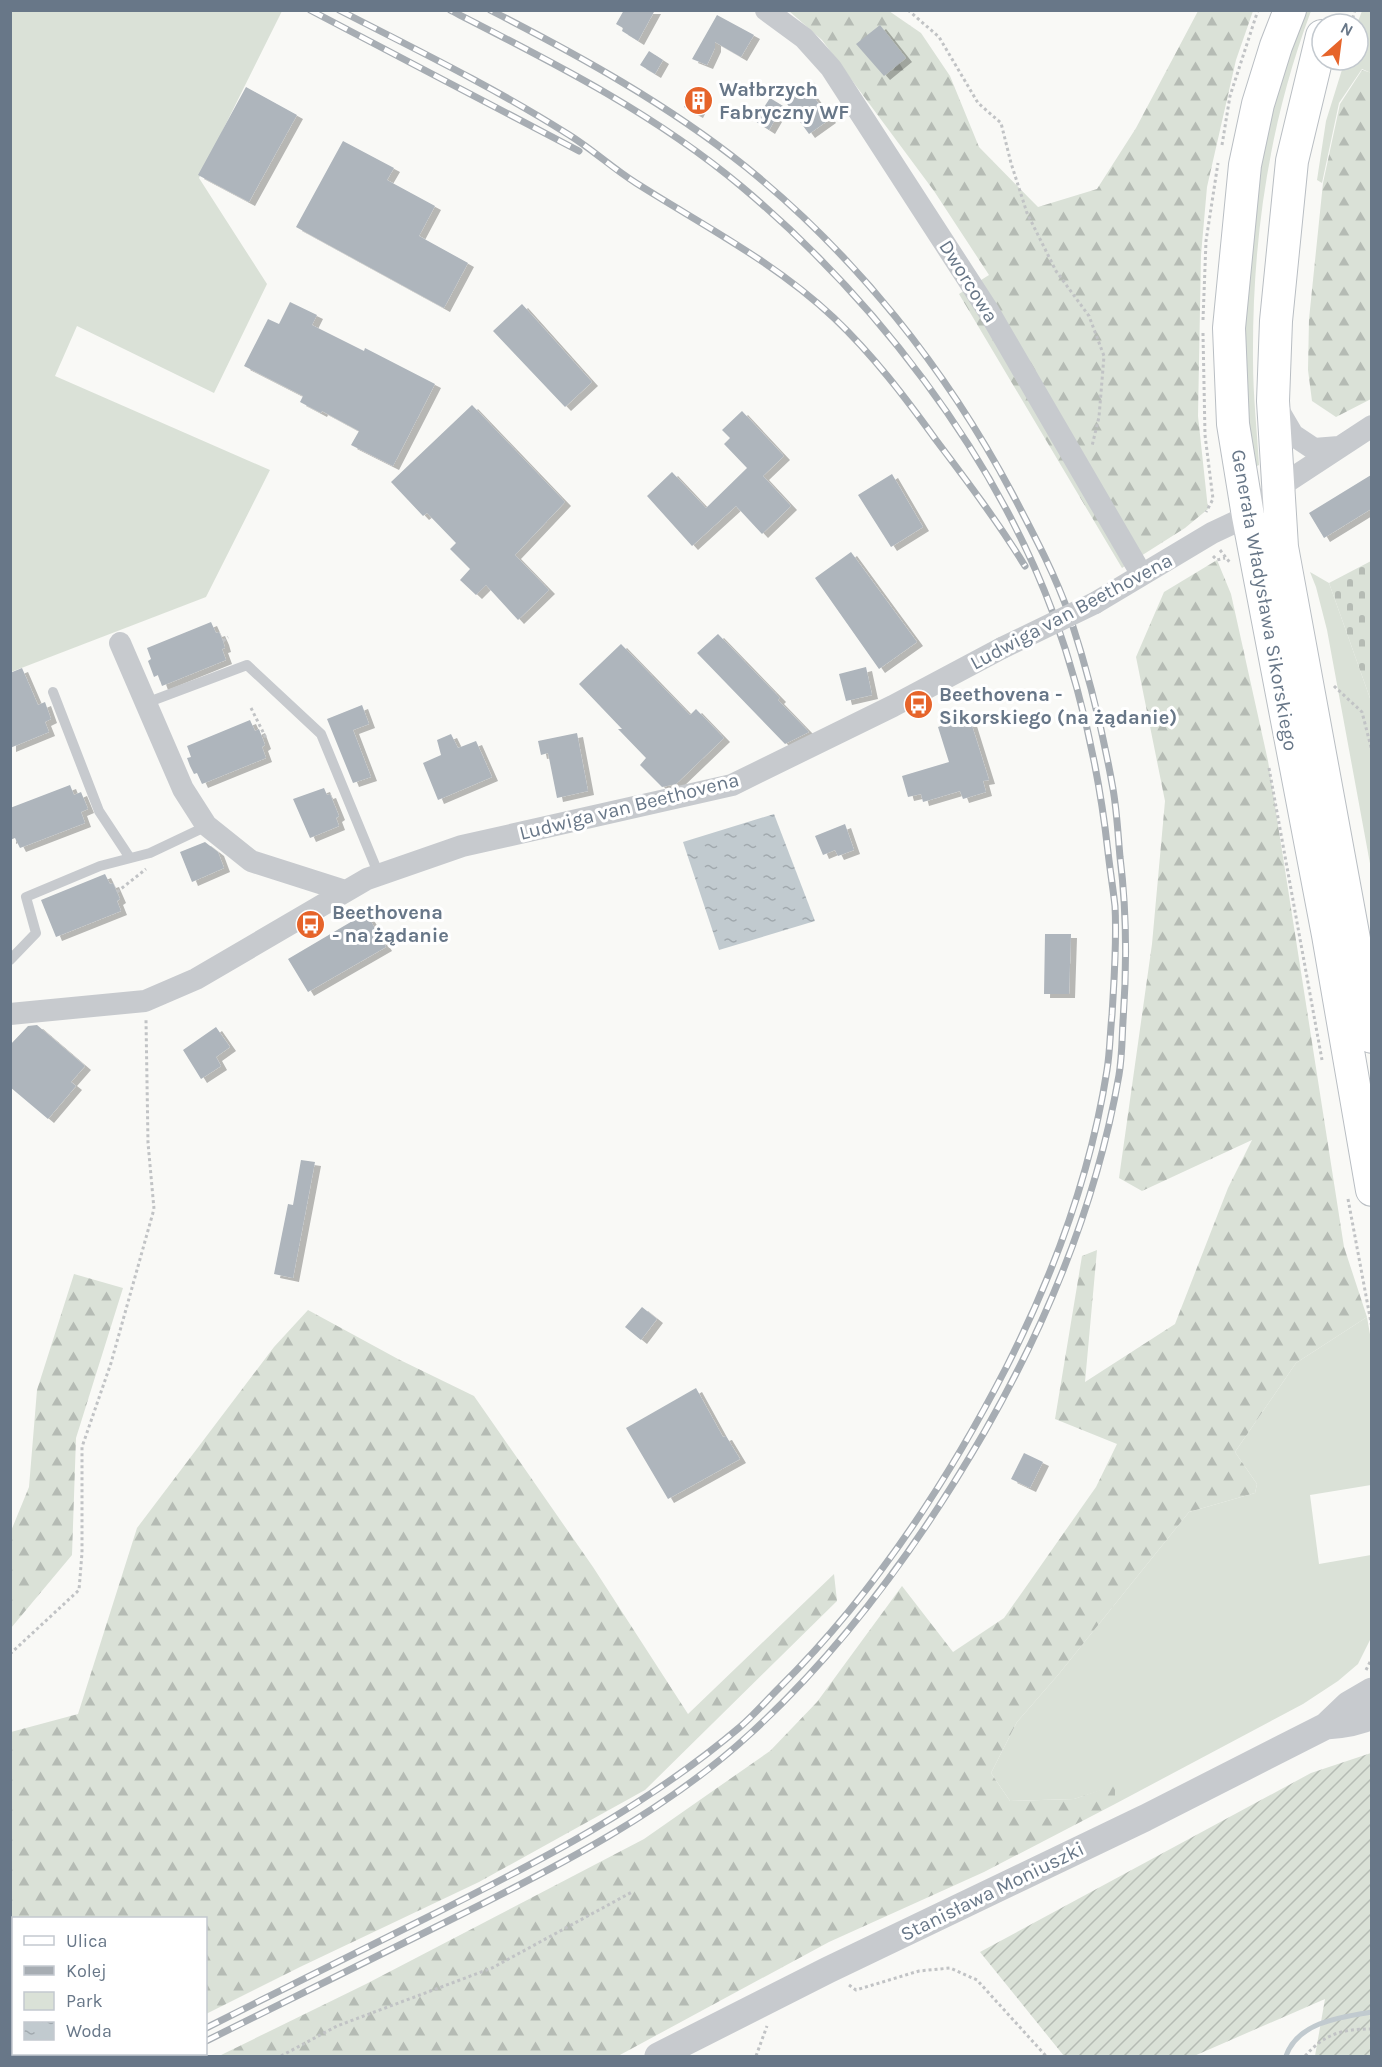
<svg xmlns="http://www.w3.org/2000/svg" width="1382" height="2067" viewBox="0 0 1382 2067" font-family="Karla,sans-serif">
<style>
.green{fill:#dae1d7}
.forest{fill:url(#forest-firs)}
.cemetery{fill:url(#cemetery-stones)}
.garden{fill:url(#garden-furrows)}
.water{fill:url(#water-ripples)}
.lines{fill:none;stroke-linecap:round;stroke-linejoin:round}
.stream{stroke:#c1cacf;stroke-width:5}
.building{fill:#aeb5bc;filter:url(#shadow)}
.secondary-casing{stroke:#b9bec3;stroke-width:34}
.path{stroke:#c1c3c5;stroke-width:3;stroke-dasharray:3 3;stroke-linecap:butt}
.service{stroke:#c7cace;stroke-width:10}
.minor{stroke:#c7cace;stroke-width:22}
.tertiary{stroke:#c7cace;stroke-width:27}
.secondary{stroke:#fff;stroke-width:32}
.rail-casing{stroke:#a7adb3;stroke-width:7}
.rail{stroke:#fff;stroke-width:4.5;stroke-dasharray:14;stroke-linecap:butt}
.minor-bridge{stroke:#c7cace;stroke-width:22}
.labels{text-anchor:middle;stroke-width:6;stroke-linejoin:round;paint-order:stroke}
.poi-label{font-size:20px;font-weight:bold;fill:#687788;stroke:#fff;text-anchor:start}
.street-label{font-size:20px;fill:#687788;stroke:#fff}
</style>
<defs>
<pattern id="forest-firs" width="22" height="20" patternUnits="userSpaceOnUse" patternTransform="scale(1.5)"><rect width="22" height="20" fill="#dae1d7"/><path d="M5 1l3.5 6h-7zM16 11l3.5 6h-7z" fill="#b5bbb4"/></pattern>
<pattern id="cemetery-stones" width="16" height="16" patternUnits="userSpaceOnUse" patternTransform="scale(1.5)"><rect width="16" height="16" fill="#dae1d7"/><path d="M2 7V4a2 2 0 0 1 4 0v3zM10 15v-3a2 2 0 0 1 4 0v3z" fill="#b5bbb4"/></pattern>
<pattern id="garden-furrows" width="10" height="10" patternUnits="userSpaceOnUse" patternTransform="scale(1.5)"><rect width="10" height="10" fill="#dae1d7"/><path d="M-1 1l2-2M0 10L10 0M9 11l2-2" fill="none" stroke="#b5bbb4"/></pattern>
<pattern id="water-ripples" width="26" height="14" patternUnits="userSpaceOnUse" patternTransform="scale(1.5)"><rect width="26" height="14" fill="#c1cacf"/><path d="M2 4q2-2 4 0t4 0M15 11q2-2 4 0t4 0" fill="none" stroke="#a1a9ae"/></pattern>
<filter id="shadow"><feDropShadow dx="6" dy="4" stdDeviation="0" flood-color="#0004"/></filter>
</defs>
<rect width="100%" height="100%" fill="#f9f9f6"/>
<path class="green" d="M11,11H282L199,178L267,284L214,393L77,326L55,376L270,470L206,597L11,672Z
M1302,11H1311C1269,123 1252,240 1253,360C1253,395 1257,430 1259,465L1255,467L1246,410L1245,309L1260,165L1270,118Z
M1362,11H1371V73L1362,69L1339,103L1322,183L1317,180L1326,121L1345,60H1358L1357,24Z
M1310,572L1329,583L1371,701V869L1327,630L1316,587Z
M1367,1317L1372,1346L1371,1485L1310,1495L1319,1564L1371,1555V1638L1358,1664L1338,1681L1303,1704L1115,1804V1786L1074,1799L1010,1801L991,1773L1017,1722L1058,1675L1189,1512L1255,1493L1257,1484L1235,1452L1296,1363Z"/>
<path class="forest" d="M789,11H889L921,33L950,76L979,147L1038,207L1097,189L1136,128L1198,11H1253L1236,60L1207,187L1201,255L1198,416L1208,509L1185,528L1122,568L959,294L989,275L934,191L822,40Z
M1362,70L1372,73L1371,399L1336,417L1312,401L1308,370L1309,319L1323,183L1340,104Z
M1217,560L1231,594L1268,761L1344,1247L1367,1317L1296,1363L1235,1452L1257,1484L1255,1493L1189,1512L1058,1675L1017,1722L991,1773L1010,1801L1074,1799L1115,1785V1804L984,1872L829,1942L618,2056H219L366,1984L644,1839L770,1751L817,1702L902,1586L953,1652L1004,1618L1096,1487L1117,1444L1055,1419L1082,1256L1097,1250L1085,1382L1175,1324L1228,1188L1252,1140L1142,1191L1119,1178L1152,944L1165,801L1136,657L1164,592Z
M74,1274L123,1288L76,1438L72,1555L11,1628V1531L29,1487L37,1390Z
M308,1310L398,1359L474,1396L593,1567L688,1714L834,1574L837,1601L645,1790L479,1882L300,1967L206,2014V1918H14V2054H127L121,2056H11V1732L78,1714L137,1528L274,1347Z"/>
<path class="cemetery" d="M1371,561V701L1329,583Z"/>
<path class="garden" d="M1371,1753V2056H1315L1325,1999L1194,2056H1064L980,1952L1311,1773Z"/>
<path class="water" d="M774,814L815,921L719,950L683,842Z"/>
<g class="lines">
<path class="stream" d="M1286,2056C1298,2022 1340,2017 1372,2012"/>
</g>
<path class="building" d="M624,10H655L638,41L622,31L623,28L616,24Z
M717,15L754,35L741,57L715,42V48L707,65L692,59Z
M880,25L906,58L884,76L856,44Z
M649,51L663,60L655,74L640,65Z
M806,86L830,119L809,134L785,101Z
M246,87L297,115L249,202L198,175Z
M694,89L706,96L697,114L684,107Z
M770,98L783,106L769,130L755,121Z
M343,141L394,168L387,180L435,206L419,236L468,263L444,308L296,227Z
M290,302L317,315L312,325L364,351L365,348L435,384L393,466L351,445L359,431L322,411L321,413L300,402L303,396L244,366L268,319L279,324Z
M522,304L592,382L565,407L493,331Z
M472,405L565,502L515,555L549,590L518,620L486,585L476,595L460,580L470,569L450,549L456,543L427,513L423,516L391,482Z
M742,411L784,456L763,476L791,506L762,534L736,506L692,546L647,496L672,472L706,508L747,468L724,444L730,438L722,430Z
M892,474L923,527L891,547L858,495Z
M1371,475V509L1324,538L1309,513Z
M851,552L917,642L879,669L815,578Z
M211,622L216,633L219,632L223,641L225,648L222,649L226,660L162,686L158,675L154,677L148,661L151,659L147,648Z
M718,634L780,698L778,700L809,732L785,744L697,653Z
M621,644L690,715L696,709L724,738L676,784L662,787L640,765L646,758L618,729H622L579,684Z
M866,667L872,695L846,701L839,674Z
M22,668L38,705L45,702L51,719L45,722L49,732L10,748V673Z
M362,705L369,724L353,730L371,777L353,783L327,719Z
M969,716L989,780L983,781L986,792L963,799L960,791L923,802L921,794L908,797L902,776L949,762L938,727Z
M250,720L255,731L259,729L265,745L262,747L266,758L202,784L197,773L194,774L190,766L187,758L191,757L187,746Z
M577,733L588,791L557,798L548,753L541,755L538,741Z
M451,734L458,748L476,741L492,777L438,800L423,763L441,755L437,740Z
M70,785L74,795L81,792L88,809L81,812L85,823L20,848L15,838L10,840V808Z
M324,788L327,795L330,794L339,816L336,818L339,826L310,838L293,799Z
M845,824L854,850L838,856L835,850L823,855L815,836Z
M205,842L218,852L224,868L192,882L180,852Z
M105,874L110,884L113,883L120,899L117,901L121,911L56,937L41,900Z
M366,913L386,947L308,992L288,959Z
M1045,934H1071L1069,994H1044Z
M37,1025L85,1066L71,1082L76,1086L48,1119L10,1087V1045L28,1026Z
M216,1027L230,1047L216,1057L221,1066L201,1079L183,1050Z
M301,1160L315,1162L293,1278L274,1274L288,1204L293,1205Z
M642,1307L657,1319L641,1340L625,1327Z
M696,1388L723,1437L726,1436L740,1459L668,1499L626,1428Z
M1024,1453L1043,1462L1030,1488L1011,1479Z"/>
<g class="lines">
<defs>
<path id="secondary" d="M1290,10L1276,46L1258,104L1245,165L1229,328L1233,424L1248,516L1328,935L1372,1190
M1322,36L1292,161L1276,321L1273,401L1282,547L1372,1037"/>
</defs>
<use href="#secondary" class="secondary-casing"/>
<path class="path" d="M908,10L939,37L978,103L1001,123L1011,163L1027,213L1056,271L1089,316L1104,356L1099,417L1092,446
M1351,24L1355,10
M808,89L817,83
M828,116L836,110
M1222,145L1230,96L1258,10
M1203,320L1206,241L1218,163
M1203,333L1205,435L1213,499L1206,512
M1220,550L1231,564
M1213,556L1217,560L1225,558
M223,641L228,637
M1334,686L1362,712L1372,751
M251,708L265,736L262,737
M1269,768L1322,1060
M117,892L146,869
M1348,1199L1372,1328
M10,1654L79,1590L82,1553V1447L111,1363L154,1209L148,1143L146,1020
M1366,1670L1372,1658
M849,1985L856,1990L919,1971L950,1968L977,1980L1046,2056
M281,2056L337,2026L492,1968L632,1892
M756,2056L767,2026
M1305,2056C1325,2034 1341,2029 1372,2029"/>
<path class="service" d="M53,692L99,811L130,858
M146,703L247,665L321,734L379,875
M10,960L36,933L26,897L100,866L150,853L207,826"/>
<path class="minor" d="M766,10L804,38L831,68L989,312L1142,575
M1276,406L1293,435L1314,449L1339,447
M1095,603L1212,533L1248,516L1279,487L1372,426
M120,643L183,789L206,825L251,861L345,891
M10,1014L145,1001L196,979L367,879L462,846L732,785L893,706L1002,648"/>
<path class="tertiary" d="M1326,1726C1343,1725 1357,1723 1372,1716
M658,2056L828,1970L1145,1818L1326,1726L1348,1705L1372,1691"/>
<use href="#secondary" class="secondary"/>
<defs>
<path id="rail" d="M310,10L579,151
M339,10C415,49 493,87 566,133C591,148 612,168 636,183C704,226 776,263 834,318C873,355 905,397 936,440C967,481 998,522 1025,566
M206,2028C279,1991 352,1955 426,1918C536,1863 646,1807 740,1727C754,1715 766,1701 779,1688C873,1595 947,1483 1007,1366C1054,1273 1091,1173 1107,1070C1110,1052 1110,1033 1112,1015C1114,979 1117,943 1115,906C1113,888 1110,870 1108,852C1099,771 1081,690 1053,613C993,451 873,297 742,187C654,113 552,62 450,10
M206,2041C287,2001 369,1960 450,1920C553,1869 667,1811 751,1733C846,1646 921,1542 985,1431C1048,1321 1097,1202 1119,1075C1122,1057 1122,1039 1123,1021C1127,965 1127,913 1120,857C1118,835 1117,812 1113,789C1103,732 1088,672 1070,617C1055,574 1033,533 1012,493C946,369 856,256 746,167C667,104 580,56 490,10
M147,2056L153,2054
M175,2056L181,2054"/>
</defs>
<use href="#rail" class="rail-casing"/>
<use href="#rail" class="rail"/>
<path class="minor-bridge" d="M1002,648L1095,603"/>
</g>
<defs>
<symbol id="building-disc" viewBox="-11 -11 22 22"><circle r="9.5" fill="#e6642a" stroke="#fff"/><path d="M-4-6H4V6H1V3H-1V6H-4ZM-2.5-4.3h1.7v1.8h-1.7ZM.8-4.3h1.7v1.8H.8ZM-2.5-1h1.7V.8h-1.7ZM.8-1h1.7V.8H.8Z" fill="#fff"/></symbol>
<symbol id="bus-disc" viewBox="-11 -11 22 22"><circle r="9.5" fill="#e6642a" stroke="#fff"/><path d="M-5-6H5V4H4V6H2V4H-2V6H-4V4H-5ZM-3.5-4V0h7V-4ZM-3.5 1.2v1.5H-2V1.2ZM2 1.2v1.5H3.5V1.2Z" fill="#fff"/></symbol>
</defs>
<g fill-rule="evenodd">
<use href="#building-disc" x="682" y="84" width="33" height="33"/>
<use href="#bus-disc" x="902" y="688" width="33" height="33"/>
<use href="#bus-disc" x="294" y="908" width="33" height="33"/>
</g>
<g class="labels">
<g class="poi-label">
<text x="719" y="96">Wałbrzych<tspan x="719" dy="23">Fabryczny WF</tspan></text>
<text x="939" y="701">Beethovena -<tspan x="939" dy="23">Sikorskiego (na żądanie)</tspan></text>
<text x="332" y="919">Beethovena<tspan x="332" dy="23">- na żądanie</tspan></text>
</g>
<g class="street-label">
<text transform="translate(969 281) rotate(58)" y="7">Dworcowa</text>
<text transform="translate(1265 600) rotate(80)" y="7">Generała Władysława Sikorskiego</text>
<text transform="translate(1071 611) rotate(-28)" y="7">Ludwiga van Beethovena</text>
<text transform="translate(629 806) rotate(-14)" y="7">Ludwiga van Beethovena</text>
<text transform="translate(992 1891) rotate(-26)" y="7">Stanisława Moniuszki</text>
</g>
</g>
<rect width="1382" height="2067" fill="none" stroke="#687788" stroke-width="24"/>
<rect x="12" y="1917" width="195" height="138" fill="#ffffff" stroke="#c3c9cf" stroke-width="1.5"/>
<rect x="24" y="1936" width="30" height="9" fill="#ffffff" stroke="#c3c9cf" stroke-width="1.5"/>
<text x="66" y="1947" font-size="18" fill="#687788">Ulica</text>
<rect x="24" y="1966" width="30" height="9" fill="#a7adb3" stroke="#c3c9cf" stroke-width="1.5"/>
<text x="66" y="1977" font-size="18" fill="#687788">Kolej</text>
<rect x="24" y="1992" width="30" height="18" fill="#dae1d7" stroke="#c3c9cf" stroke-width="1.5"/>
<text x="66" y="2007" font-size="18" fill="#687788">Park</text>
<rect x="24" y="2022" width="30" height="18" fill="url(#water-ripples)" stroke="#c3c9cf" stroke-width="1.5"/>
<text x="66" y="2037" font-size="18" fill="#687788">Woda</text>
<g transform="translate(1340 42) rotate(28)"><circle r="28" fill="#ffffff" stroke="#c3c9cf" stroke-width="1.5"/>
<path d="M0-4.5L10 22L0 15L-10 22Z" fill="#e6642a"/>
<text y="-9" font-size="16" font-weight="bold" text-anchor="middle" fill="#687788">N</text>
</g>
</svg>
